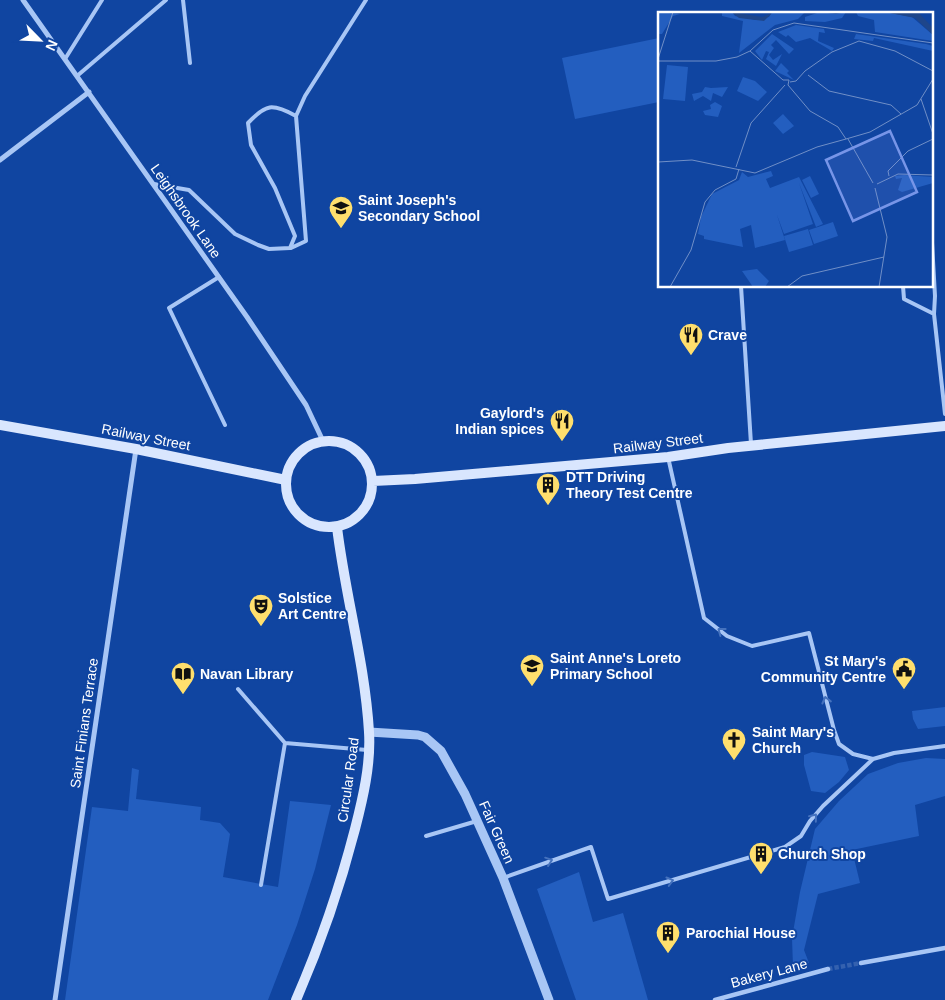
<svg xmlns="http://www.w3.org/2000/svg" width="945" height="1000" viewBox="0 0 945 1000" font-family="Arial,sans-serif">
<style>
.green{fill:#235ebf}
.lines{fill:none;stroke-linecap:round;stroke-linejoin:round}
.pedestrian-tunnel{stroke:#3461af;stroke-width:4.5;stroke-dasharray:4.5 2;stroke-linecap:butt}
.service{stroke:#a8c6f5;stroke-width:4}
.pedestrian{stroke:#a8c6f5;stroke-width:4.5}
.minor{stroke:#a8c6f5;stroke-width:5}
.tertiary{stroke:#a8c6f5;stroke-width:9}
.secondary{stroke:#d9e6fe;stroke-width:10}
.oneway{stroke:#4572be}
.labels{text-anchor:middle;stroke-width:4;stroke-linejoin:round;paint-order:stroke}
.poi-label{font-size:14px;font-weight:bold;fill:#fff;stroke:#1045a1;text-anchor:start}
.street-label{font-size:14px;fill:#fff;stroke:#1045a1}
.inset-road{fill:none;stroke:#708fc7;stroke-width:1}
.view{fill:#7795e8;fill-opacity:0.15;stroke:#7795e8;stroke-width:2.5}
.inset-edge{fill:none;stroke:#fff;stroke-width:2.5}
</style>
<rect width="100%" height="100%" fill="#1045a1"/>
<path class="green" d="M659,38V102L575,119L562,58Z
M945,707V726L918,729L913,719L912,711Z
M812,752L845,757L849,770L839,782L825,793L811,791L804,765V755Z
M926,758L945,759V796L915,805L919,836L852,850L860,883L818,894L804,950L809,963L793,967L792,938L800,892L815,829L839,801L868,774L898,763Z
M132,768L139,770L136,799L201,807L200,820L220,823L230,834L223,877L278,887L290,801L331,805L315,869L297,925L268,1000H65L92,807L128,811Z
M579,872L593,922L623,913L648,1000H576L537,889Z"/>
<g class="lines">
<path class="pedestrian-tunnel" d="M828,969L861,963"/>
<path class="service" d="M183,0L190,63
M65,59L102,0
M77,76L166,0
M154,184L189,190L235,234L258,245L269,249L290,248L295,236L275,188L251,145L248,123C266,104 272,103 296,116
M931,225L935,296L934,314
M291,248L306,241L296,116L305,96L366,0
M219,277L169,308L225,425
M741,286L751,444
M903,286L904,299L934,314L945,414
M668,457L704,618L727,636L752,646L809,633L834,730L839,744L853,754L873,759
M238,689L285,743L261,885
M285,743L367,750
M426,836L477,821
M503,878L591,847L608,899L785,847L801,836L810,821L823,806L873,759L894,753L945,746"/>
<path class="pedestrian" d="M861,963L945,948
M715,1000L828,969"/>
<path class="minor" d="M23,0L247,317L306,405L323,441
M0,160L89,92
M55,1000L136,449"/>
<path class="tertiary" d="M369,732L418,735L425,737L441,751L465,794L503,878L549,1000"/>
<path class="secondary" d="M0,425L136,449L286,480
M286 484a43 43 0 1 1 86 0a43 43 0 1 1-86 0Z
M373,481L415,479L668,457L728,448L945,426
M296,1000C320,945 340,887 355,829C363,798 371,764 369,732C365,663 345,595 337,527"/>
</g>
<defs><path id="oneway-chevron" d="M-2-3.5L2.5 0L-2 3.5" fill="none" stroke-width="1.6" stroke-linecap="round" stroke-linejoin="round" transform="scale(1.25)"/></defs>
<g class="oneway">
<use href="#oneway-chevron" transform="translate(721 631) rotate(-143)"/>
<use href="#oneway-chevron" transform="translate(826 700) rotate(-104)"/>
<use href="#oneway-chevron" transform="translate(814 817) rotate(-51)"/>
<use href="#oneway-chevron" transform="translate(549 861) rotate(-19)"/>
<use href="#oneway-chevron" transform="translate(670 881) rotate(-16)"/>
</g>
<defs>
<symbol id="school-pin" viewBox="-11 -11 22 30"><path d="M0 17L-7.5 6A9.5 9.5 0 1 1 7.5 6Z" fill="#ffdf6d" stroke="#1045a1"/><path d="M0-5L7-2L0 1L-7-2ZM-4 1L0 2.5L4 1V4Q0 6-4 4Z" fill="#111"/></symbol>
<symbol id="restaurant-pin" viewBox="-11 -11 22 30"><path d="M0 17L-7.5 6A9.5 9.5 0 1 1 7.5 6Z" fill="#ffdf6d" stroke="#1045a1"/><path d="M-5-6h1v4h1v-4h1v4h1v-4h1v5L-1.5 .5V6h-2V.5L-5-1ZM5-6V6H3V1.5H1.5Q1.5-4 5-6Z" fill="#111"/></symbol>
<symbol id="building-pin" viewBox="-11 -11 22 30"><path d="M0 17L-7.5 6A9.5 9.5 0 1 1 7.5 6Z" fill="#ffdf6d" stroke="#1045a1"/><path d="M-4-6H4V6H1V3H-1V6H-4ZM-2.5-4.3h1.7v1.8h-1.7ZM.8-4.3h1.7v1.8H.8ZM-2.5-1h1.7V.8h-1.7ZM.8-1h1.7V.8H.8Z" fill="#111"/></symbol>
<symbol id="theatre-pin" viewBox="-11 -11 22 30"><path d="M0 17L-7.5 6A9.5 9.5 0 1 1 7.5 6Z" fill="#ffdf6d" stroke="#1045a1"/><path d="M-5-5.5Q0-4 5-5.5V0Q5 5 0 6Q-5 5-5 0ZM-3.3-2.5H-1v1.5H-3.3ZM1-2.5H3.3v1.5H1ZM-2.8 1Q0 5.5 2.8 1Z" fill="#111"/></symbol>
<symbol id="civic-pin" viewBox="-11 -11 22 30"><path d="M0 17L-7.5 6A9.5 9.5 0 1 1 7.5 6Z" fill="#ffdf6d" stroke="#1045a1"/><path d="M-.6-6.5H3V-4.5H.6V-3L4-1V1h2V6H-6V1h2V-1L-.6-3ZM-1.2 2.5V6h2.4V2.5Z" fill="#111"/></symbol>
<symbol id="library-pin" viewBox="-11 -11 22 30"><path d="M0 17L-7.5 6A9.5 9.5 0 1 1 7.5 6Z" fill="#ffdf6d" stroke="#1045a1"/><path d="M-6-4Q-3-5.5-.7-3.5V5Q-3 3-6 4ZM6-4Q3-5.5 .7-3.5V5Q3 3 6 4Z" fill="#111"/></symbol>
<symbol id="church-pin" viewBox="-11 -11 22 30"><path d="M0 17L-7.5 6A9.5 9.5 0 1 1 7.5 6Z" fill="#ffdf6d" stroke="#1045a1"/><path d="M-1.2-6h2.4v3.5h3.3v2.4h-3.3V6h-2.4V-.1h-3.3v-2.4h3.3Z" fill="#111"/></symbol>
</defs>
<g fill-rule="evenodd">
<use href="#school-pin" x="327" y="194" width="28" height="38"/>
<use href="#restaurant-pin" x="677" y="321" width="28" height="38"/>
<use href="#restaurant-pin" x="548" y="407" width="28" height="38"/>
<use href="#building-pin" x="534" y="471" width="28" height="38"/>
<use href="#theatre-pin" x="247" y="592" width="28" height="38"/>
<use href="#school-pin" x="518" y="652" width="28" height="38"/>
<use href="#civic-pin" x="890" y="655" width="28" height="38"/>
<use href="#library-pin" x="169" y="660" width="28" height="38"/>
<use href="#church-pin" x="720" y="726" width="28" height="38"/>
<use href="#building-pin" x="747" y="840" width="28" height="38"/>
<use href="#building-pin" x="654" y="919" width="28" height="38"/>
</g>
<g class="labels">
<g class="poi-label">
<text x="358" y="205">Saint Joseph's<tspan x="358" dy="16">Secondary School</tspan></text>
<text x="708" y="340">Crave</text>
<text x="544" y="418" text-anchor="end">Gaylord's<tspan x="544" dy="16">Indian spices</tspan></text>
<text x="566" y="482">DTT Driving<tspan x="566" dy="16">Theory Test Centre</tspan></text>
<text x="278" y="603">Solstice<tspan x="278" dy="16">Art Centre</tspan></text>
<text x="550" y="663">Saint Anne's Loreto<tspan x="550" dy="16">Primary School</tspan></text>
<text x="886" y="666" text-anchor="end">St Mary's<tspan x="886" dy="16">Community Centre</tspan></text>
<text x="200" y="679">Navan Library</text>
<text x="752" y="737">Saint Mary's<tspan x="752" dy="16">Church</tspan></text>
<text x="778" y="859">Church Shop</text>
<text x="686" y="938">Parochial House</text>
</g>
<g class="street-label">
<text transform="translate(186 211) rotate(55)" y="5">Leighsbrook Lane</text>
<text transform="translate(146 437) rotate(11)" y="5">Railway Street</text>
<text transform="translate(658 443) rotate(-7)" y="5">Railway Street</text>
<text transform="translate(84 723) rotate(-82)" y="5">Saint Finians Terrace</text>
<text transform="translate(348 780) rotate(-82)" y="5">Circular Road</text>
<text transform="translate(497 832) rotate(66)" y="5">Fair Green</text>
<text transform="translate(769 973) rotate(-15)" y="5">Bakery Lane</text>
</g>
</g>
<g transform="translate(658 12)">
<rect width="275" height="275" fill="#1045a1"/>
<path d="M0,0L22,2L15,4L4,22H0ZM64,0L50,1L74,0L77,4L98,8L111,5L114,0H147L140,7L117,13L81,41L85,9L64,4ZM162,0L178,2L188,0L184,6L167,10L147,9V5ZM198,0H227L254,5L275,23V29L217,20L216,8L200,4ZM138,13L166,17L167,21L161,20L160,29L176,36L174,39L152,26L138,30L130,23L128,25L120,20ZM114,22L136,37L131,42L118,28L113,33L116,36L111,43L115,48L124,42L118,54L108,47L111,40L108,39L104,48L97,39ZM198,22L268,32L275,34V39L216,26L215,29L196,27ZM123,51L131,59L129,61L136,68L117,59ZM9,53L30,55L27,89L5,87ZM85,65L97,69L109,80L100,89L79,79ZM47,75L53,76L70,75L64,85L55,81L53,89L45,84L36,89L34,82L44,80ZM57,90L64,94L60,105L47,103L45,99L53,97L52,93ZM125,102L136,114L125,122L115,111ZM113,159L115,164L108,167L112,176L141,165L165,212L158,215L141,171L155,212L126,222L119,203L127,228L97,236L93,213L82,217L85,235L46,227V224L40,222L43,205L54,182L81,168L84,160L90,165ZM246,163L275,165V171L244,180L240,178L244,166L238,167L237,164ZM152,164L161,182L153,186L144,168ZM175,210L180,224L156,232L151,218ZM150,217L155,233L131,240L126,224ZM99,257L111,269L107,275H95L84,259Z" fill="#235ebf"/>
<path d="M74,0L104,5L114,1L106,9L81,6ZM227,0L261,1L274,15L275,23L257,6Z" fill="#1e468b"/>
<path class="inset-road" d="M92,39L125,68H131L130,73M0,47L15,0M0,49H58L79,45L92,39L115,18L136,11L275,31M150,63L171,79L233,93L243,102M132,70L138,69L147,59L174,40L201,29L237,39L275,59M130,73L152,99L180,115L188,127L212,120L259,93L275,67M263,87L275,122M190,127L215,171M0,150L34,148L97,161L159,135L188,127M78,155L93,111L127,73M231,164L230,159L250,139L275,127M219,172L240,162L275,163M217,176L229,225L221,275M12,275L33,238L47,190L57,178L78,167L81,157M129,275L144,264L226,245"/>
<path class="view" d="M232,119L259,180L195,209L168,148Z"/>
<rect width="275" height="275" class="inset-edge"/>
</g>
<g transform="translate(40 40) rotate(114)" stroke="#1045a1" stroke-width="4" paint-order="stroke">
<path d="M0-4L9 19L0 12L-9 19Z" fill="#ffffff"/>
<text y="-8" font-size="14" font-weight="bold" text-anchor="middle" fill="#ffffff">N</text>
</g>
</svg>
